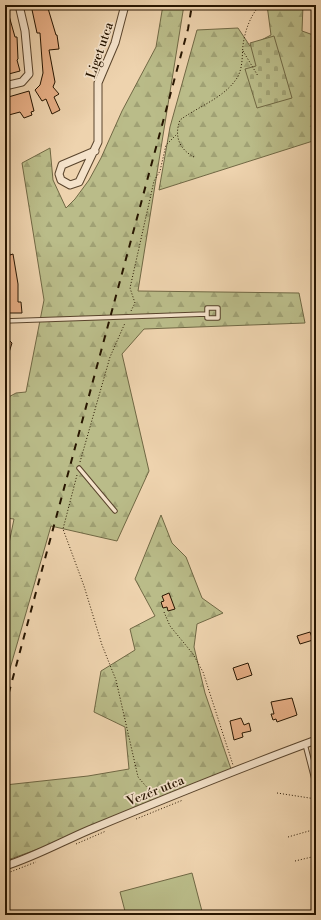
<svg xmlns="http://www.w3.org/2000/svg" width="321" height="920" viewBox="0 0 321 920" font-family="'Libre Bodoni',serif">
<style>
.grass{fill:#babc89;stroke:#706844}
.forest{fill:url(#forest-firs);stroke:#706844}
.cemetery{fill:url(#cemetery-stones);stroke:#706844}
.building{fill:#e6ae85;stroke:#271500}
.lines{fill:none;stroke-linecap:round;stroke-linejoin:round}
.lane-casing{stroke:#59442c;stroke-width:5.5}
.street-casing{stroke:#59442c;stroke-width:9}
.path{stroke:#271500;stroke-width:1;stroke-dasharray:1 2;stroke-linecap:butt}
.lane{stroke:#f4e2ca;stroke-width:3.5}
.street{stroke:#f4e2ca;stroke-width:7}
.rail{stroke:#271500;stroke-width:2;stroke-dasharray:7 7;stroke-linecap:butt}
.labels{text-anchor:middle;stroke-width:3.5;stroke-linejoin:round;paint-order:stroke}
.street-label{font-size:13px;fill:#271500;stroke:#f4e2ca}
</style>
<defs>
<pattern id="forest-firs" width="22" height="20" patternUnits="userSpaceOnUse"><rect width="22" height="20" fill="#babc89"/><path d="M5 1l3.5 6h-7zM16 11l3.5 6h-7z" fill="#a0a174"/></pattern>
<pattern id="cemetery-stones" width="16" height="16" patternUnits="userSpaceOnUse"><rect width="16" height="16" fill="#babc89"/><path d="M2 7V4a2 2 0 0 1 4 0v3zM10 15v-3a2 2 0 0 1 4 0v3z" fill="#a0a174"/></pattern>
</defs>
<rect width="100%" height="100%" fill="#eed3ae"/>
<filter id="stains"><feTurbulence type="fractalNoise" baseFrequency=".005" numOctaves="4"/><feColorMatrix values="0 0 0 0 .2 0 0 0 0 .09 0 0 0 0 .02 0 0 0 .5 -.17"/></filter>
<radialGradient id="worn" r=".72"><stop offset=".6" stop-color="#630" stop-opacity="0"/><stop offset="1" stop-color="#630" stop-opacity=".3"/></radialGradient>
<path class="grass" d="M192,873L203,915H126L120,892Z"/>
<path class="forest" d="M163,5H184L138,291L299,293L305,323L144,329L122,354L149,471L117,541L51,526L5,686V563L14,519L5,518V481L10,459L5,447V399L16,393L26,392L44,300L22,163L50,148L53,180L66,208L75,199L89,180L101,158L122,111L156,47Z
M267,5H303L302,31L316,36V140L159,190L170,127L197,30L238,28L250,46L271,35Z
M161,515L172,543L186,557L202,598L223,613L197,624L194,647L205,693L231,769L41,848L5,861V785L88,776L129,769L125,727L94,712L101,671L135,650L130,629L155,616L135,579Z"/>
<path class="cemetery" d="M274,36L292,98L257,108L245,69L256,66L250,43Z"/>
<path class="building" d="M6,5L15,37H17L18,59L17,60L20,71L5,75Z
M31,5H47L56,35H57L59,49L49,50L55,82L53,87L59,94L54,97L60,110L52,114L46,99L42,101L35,90L40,85L43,73L42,60L40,33H37Z
M29,91L34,111L31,112L32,115L24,118L20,112L5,116V98Z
M5,243H7L10,255L13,254L18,284V302H21L22,313H9L8,311H5Z
M5,336L12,343L6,362H5Z
M169,593L175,609L168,611L167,607L163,608L161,602L164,601L162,596Z
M310,632L313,640L300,644L297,636Z
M248,663L252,675L237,680L233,668Z
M292,698L297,715L277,722L276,719L273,720L271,714H274L271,702Z
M241,718L244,725L249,723L251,731L242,733L243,737L234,740L230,721Z"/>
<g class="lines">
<defs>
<path id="lane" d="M207,308H218V318H207Z
M5,321L207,314
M79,468L115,511
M305,744L316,787"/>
<path id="street" d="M5,86L22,82L29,74L25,31L19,5
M95,151L62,165L59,174L61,180L70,185L79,182L98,142V83L115,43L125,5
M5,866C34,857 61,842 89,830C164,799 240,768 316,740"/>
</defs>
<use href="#lane" class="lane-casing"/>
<use href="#street" class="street-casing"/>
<path class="path" d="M243,51L258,76
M194,157C179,149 174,136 180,120C199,106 224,98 237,78C243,68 242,56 243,45C245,31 250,16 260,5
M131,311L135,303L130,288L154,181L160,171L166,145L177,134
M80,462L110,357L125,323
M77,475L63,529L84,586L102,645L116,680L138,777L151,792L152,795
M164,612L170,626L193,654L203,672L233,765
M277,793L316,799
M136,819L183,800
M288,837L316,829
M76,844L106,831
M295,861L316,856
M5,874L36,862"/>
<use href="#lane" class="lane"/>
<use href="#street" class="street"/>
<path class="rail" d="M5,707L188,29L192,5"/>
</g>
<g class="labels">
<g class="street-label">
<text transform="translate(99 50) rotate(-71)" y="5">Liget utca</text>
<text transform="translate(155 790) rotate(-22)" y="5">Vezér utca</text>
</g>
</g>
<rect width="321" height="920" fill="none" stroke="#eed3ae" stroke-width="20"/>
<rect x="6" y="6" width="309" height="908" fill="none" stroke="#271500" stroke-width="2"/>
<rect x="10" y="10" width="301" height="900" fill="none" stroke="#271500"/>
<rect width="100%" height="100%" filter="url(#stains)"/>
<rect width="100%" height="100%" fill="url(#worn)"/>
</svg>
